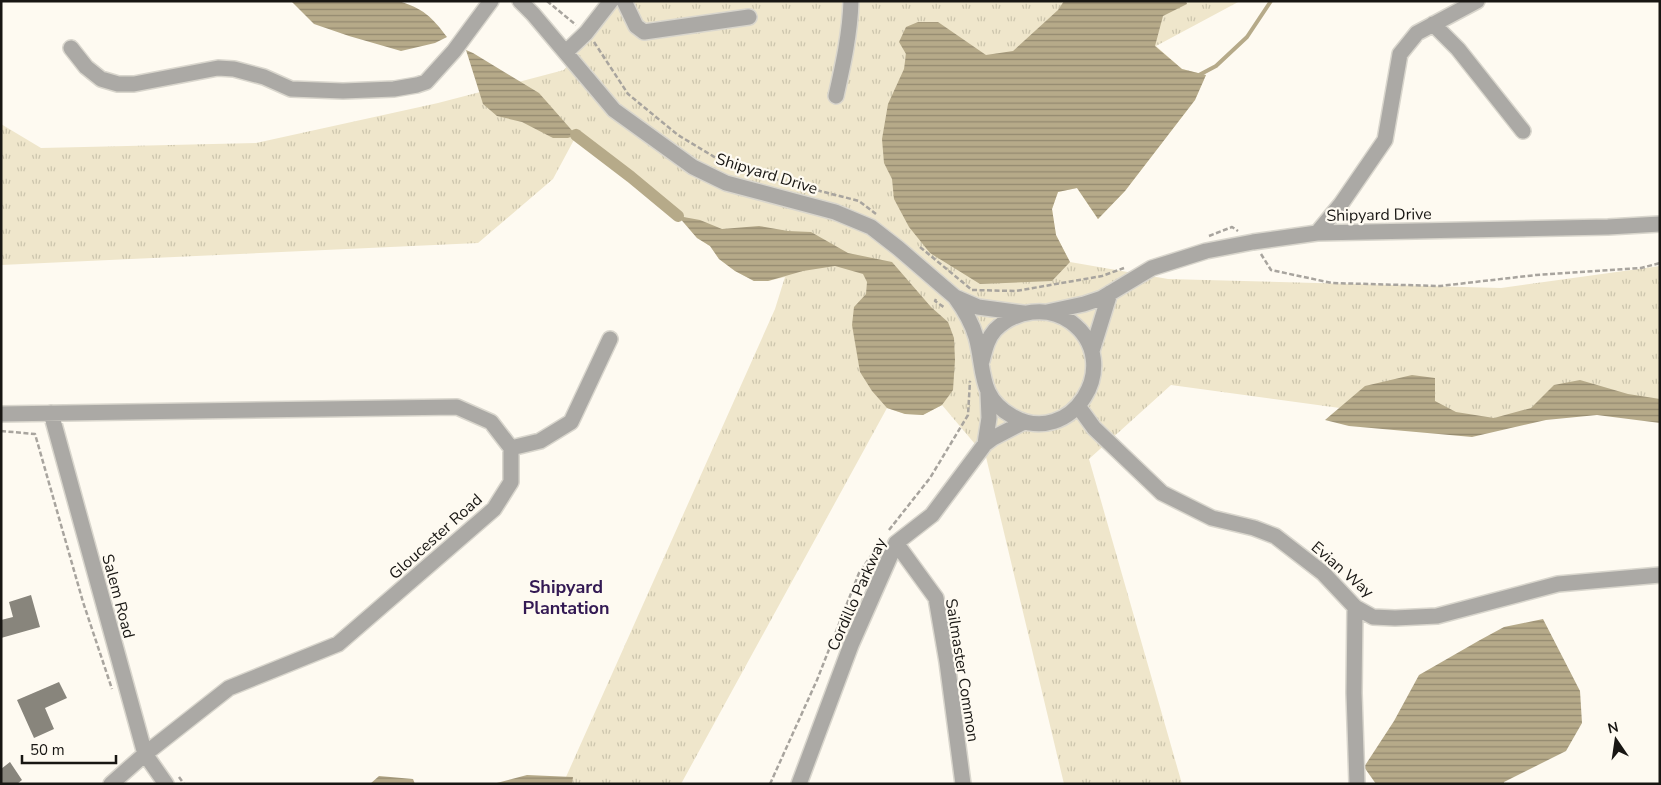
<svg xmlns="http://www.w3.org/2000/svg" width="1661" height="785" viewBox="0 0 1661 785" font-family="'Nunito Sans',sans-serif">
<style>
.grass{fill:url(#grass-tufts)}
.water{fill:url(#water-rules)}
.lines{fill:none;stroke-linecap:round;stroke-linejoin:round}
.stream{stroke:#b6aa89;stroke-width:4}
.canal{stroke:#b6aa89;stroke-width:12}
.building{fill:#88857c}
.minor-casing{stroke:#d9d6cd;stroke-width:18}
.path{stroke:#a8a49e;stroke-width:2.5;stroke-dasharray:5 2.5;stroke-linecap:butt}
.minor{stroke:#aba9a5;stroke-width:15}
.labels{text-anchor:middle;stroke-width:4.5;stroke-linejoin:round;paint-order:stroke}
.street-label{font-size:16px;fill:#181613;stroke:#fefaf1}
.neighbourhood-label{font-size:18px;font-weight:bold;fill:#331953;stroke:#fefaf1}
</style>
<defs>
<pattern id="grass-tufts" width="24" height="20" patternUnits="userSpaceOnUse" patternTransform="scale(1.25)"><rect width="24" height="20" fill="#efe6cb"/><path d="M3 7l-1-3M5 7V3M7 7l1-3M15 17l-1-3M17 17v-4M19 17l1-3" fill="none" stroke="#ccc5ad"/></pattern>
<pattern id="water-rules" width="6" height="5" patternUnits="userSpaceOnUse" patternTransform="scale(1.25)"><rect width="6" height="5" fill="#b6aa89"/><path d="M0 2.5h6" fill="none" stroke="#93896f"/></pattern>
</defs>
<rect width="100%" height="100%" fill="#fefaf1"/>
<path class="grass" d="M619,1H1240L1156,46L1182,69L1206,75L1195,100L1125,191L1098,219L1077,188L1058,192L1052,209L1056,235L1070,262L1168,279L1501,288L1660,266V414L1561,404L1494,429L1171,385L1089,459L1182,784H1064L986,457L942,405L923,415L905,414L887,408L681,784H553L566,777L775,309L785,277L768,281H754L735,271L719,259L710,246L697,238L678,216L631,177L576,136L553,179L478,243L1,265V124L41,148L256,143L438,103L564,70Z"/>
<path class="water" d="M291,1H398C423,8 432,17 447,37L435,43L401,51L349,36L314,24Z
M1064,1H1186L1187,4L1163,16L1155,46L1182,69L1206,75L1195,100L1125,191L1098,219L1077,188L1058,192L1052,209L1056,235L1070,262L1052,281L980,284L930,253L909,227L894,199L892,179L884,163L882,139L888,104L904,69L906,54L899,42L906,27L918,22H938L986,55L1013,51L1058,10Z
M466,50L473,53L539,93L576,135L568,138H553L522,122L497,116L483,104Z
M678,216L700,220L722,229L759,226L788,231L811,232L848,253L892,262L931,307L948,322L954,338L955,360L953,390L942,405L923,415L905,414L887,408L872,391L860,372L852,325L854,307L866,294L867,282L863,274L835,266L803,271L768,281H754L735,271L719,259L710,246L697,238Z
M1412,375L1435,378V401L1456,412L1494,418L1531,408L1554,385L1580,380L1628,394L1660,399V423L1597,415L1546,420L1472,437L1349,426L1325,420L1365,386Z
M1543,619L1580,691L1582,723L1566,751L1504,782V784H1376L1364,767L1394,721L1419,675L1480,640L1504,627Z
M527,775L573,777L572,784H493Z
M379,776L413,779L415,784H370Z"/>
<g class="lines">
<path class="stream" d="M1199,75L1216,66L1247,37L1271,1"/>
<path class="canal" d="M576,135L631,177L678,216"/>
</g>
<path class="building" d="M31,595L40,627L1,638V620L13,617L9,602Z
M59,682L67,698L45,708L54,729L34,738L17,700Z
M10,762L22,780L17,784H1V769Z"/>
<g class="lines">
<defs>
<path id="minor" d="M520,1L533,14L614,110L693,167L726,183L835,212L871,227L898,248L955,297C963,308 972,323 976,337C985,370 978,397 1012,416C1071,450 1126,363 1071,322C1048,305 1015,310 995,330C987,339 985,350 982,361
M624,1L636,26L644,32L749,17
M1433,24L1458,49L1523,131
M71,48L86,67L101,79L118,84H134L218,68L234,69L264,77L291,89L343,91L394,89L417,85L426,82L454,51L491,1
M566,52L586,33L611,1
M836,96C843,65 850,34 851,1
M1317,233L1341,204L1385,140L1400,54L1417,33L1477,1
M955,297L978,307L1023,313
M1047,312L1084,304L1102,298L1152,268L1206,251L1253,242L1317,233L1608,227L1660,224
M1092,351L1110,293
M1078,406L1094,428L1162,493L1212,518L1254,528L1275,536L1323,573L1355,607L1373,617L1395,618L1437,616L1558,584L1660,575
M51,413L145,754L166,784
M1,414L457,407L491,422L511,448V482L494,509L338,644L229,688L145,754L111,784
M985,444L989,418L988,393
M511,448L540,441L571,422L610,339
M896,543L936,598L947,662L963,784
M1355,607L1354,693L1357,784
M799,784L851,645L896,543L932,515L985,444L993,438L1024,422"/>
</defs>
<use href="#minor" class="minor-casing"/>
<path class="path" d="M547,1L576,25
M594,42L628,94L678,135L726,164L785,182L859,201L876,214
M1209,236L1232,227L1238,231
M920,247L972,290L1016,291L1102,276L1124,268
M1261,254L1271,270L1332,283L1440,286L1536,275L1641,268L1660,263
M936,299L935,301L945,308
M1,431L35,434L83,602L112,689
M889,530L930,478L968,415L970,381
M179,777L184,784
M770,784L817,680L859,573L880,543"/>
<use href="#minor" class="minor"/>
</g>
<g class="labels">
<g class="street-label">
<text transform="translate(767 173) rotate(17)" y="6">Shipyard Drive</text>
<text transform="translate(1379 214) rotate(-1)" y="6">Shipyard Drive</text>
<text transform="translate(435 536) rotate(-42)" y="6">Gloucester Road</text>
<text transform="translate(1343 569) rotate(41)" y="6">Evian Way</text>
<text transform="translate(856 594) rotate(-66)" y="6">Cordillo Parkway</text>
<text transform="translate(119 596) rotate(75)" y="6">Salem Road</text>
<text transform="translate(963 670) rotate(81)" y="6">Sailmaster Common</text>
</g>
<g class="neighbourhood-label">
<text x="566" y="593">Shipyard<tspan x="566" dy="21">Plantation</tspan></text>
</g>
</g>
<rect width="1661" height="785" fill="none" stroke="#181613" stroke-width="5"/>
<g transform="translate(1616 740) rotate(347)" stroke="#fefaf1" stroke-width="4" paint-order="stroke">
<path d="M0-4L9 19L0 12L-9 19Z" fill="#181613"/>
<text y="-8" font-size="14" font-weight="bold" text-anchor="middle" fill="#181613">N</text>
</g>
<path d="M22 755v8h94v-8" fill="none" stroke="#181613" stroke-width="2.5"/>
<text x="30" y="755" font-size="15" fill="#181613" stroke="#fefaf1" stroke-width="4" paint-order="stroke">50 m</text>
</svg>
